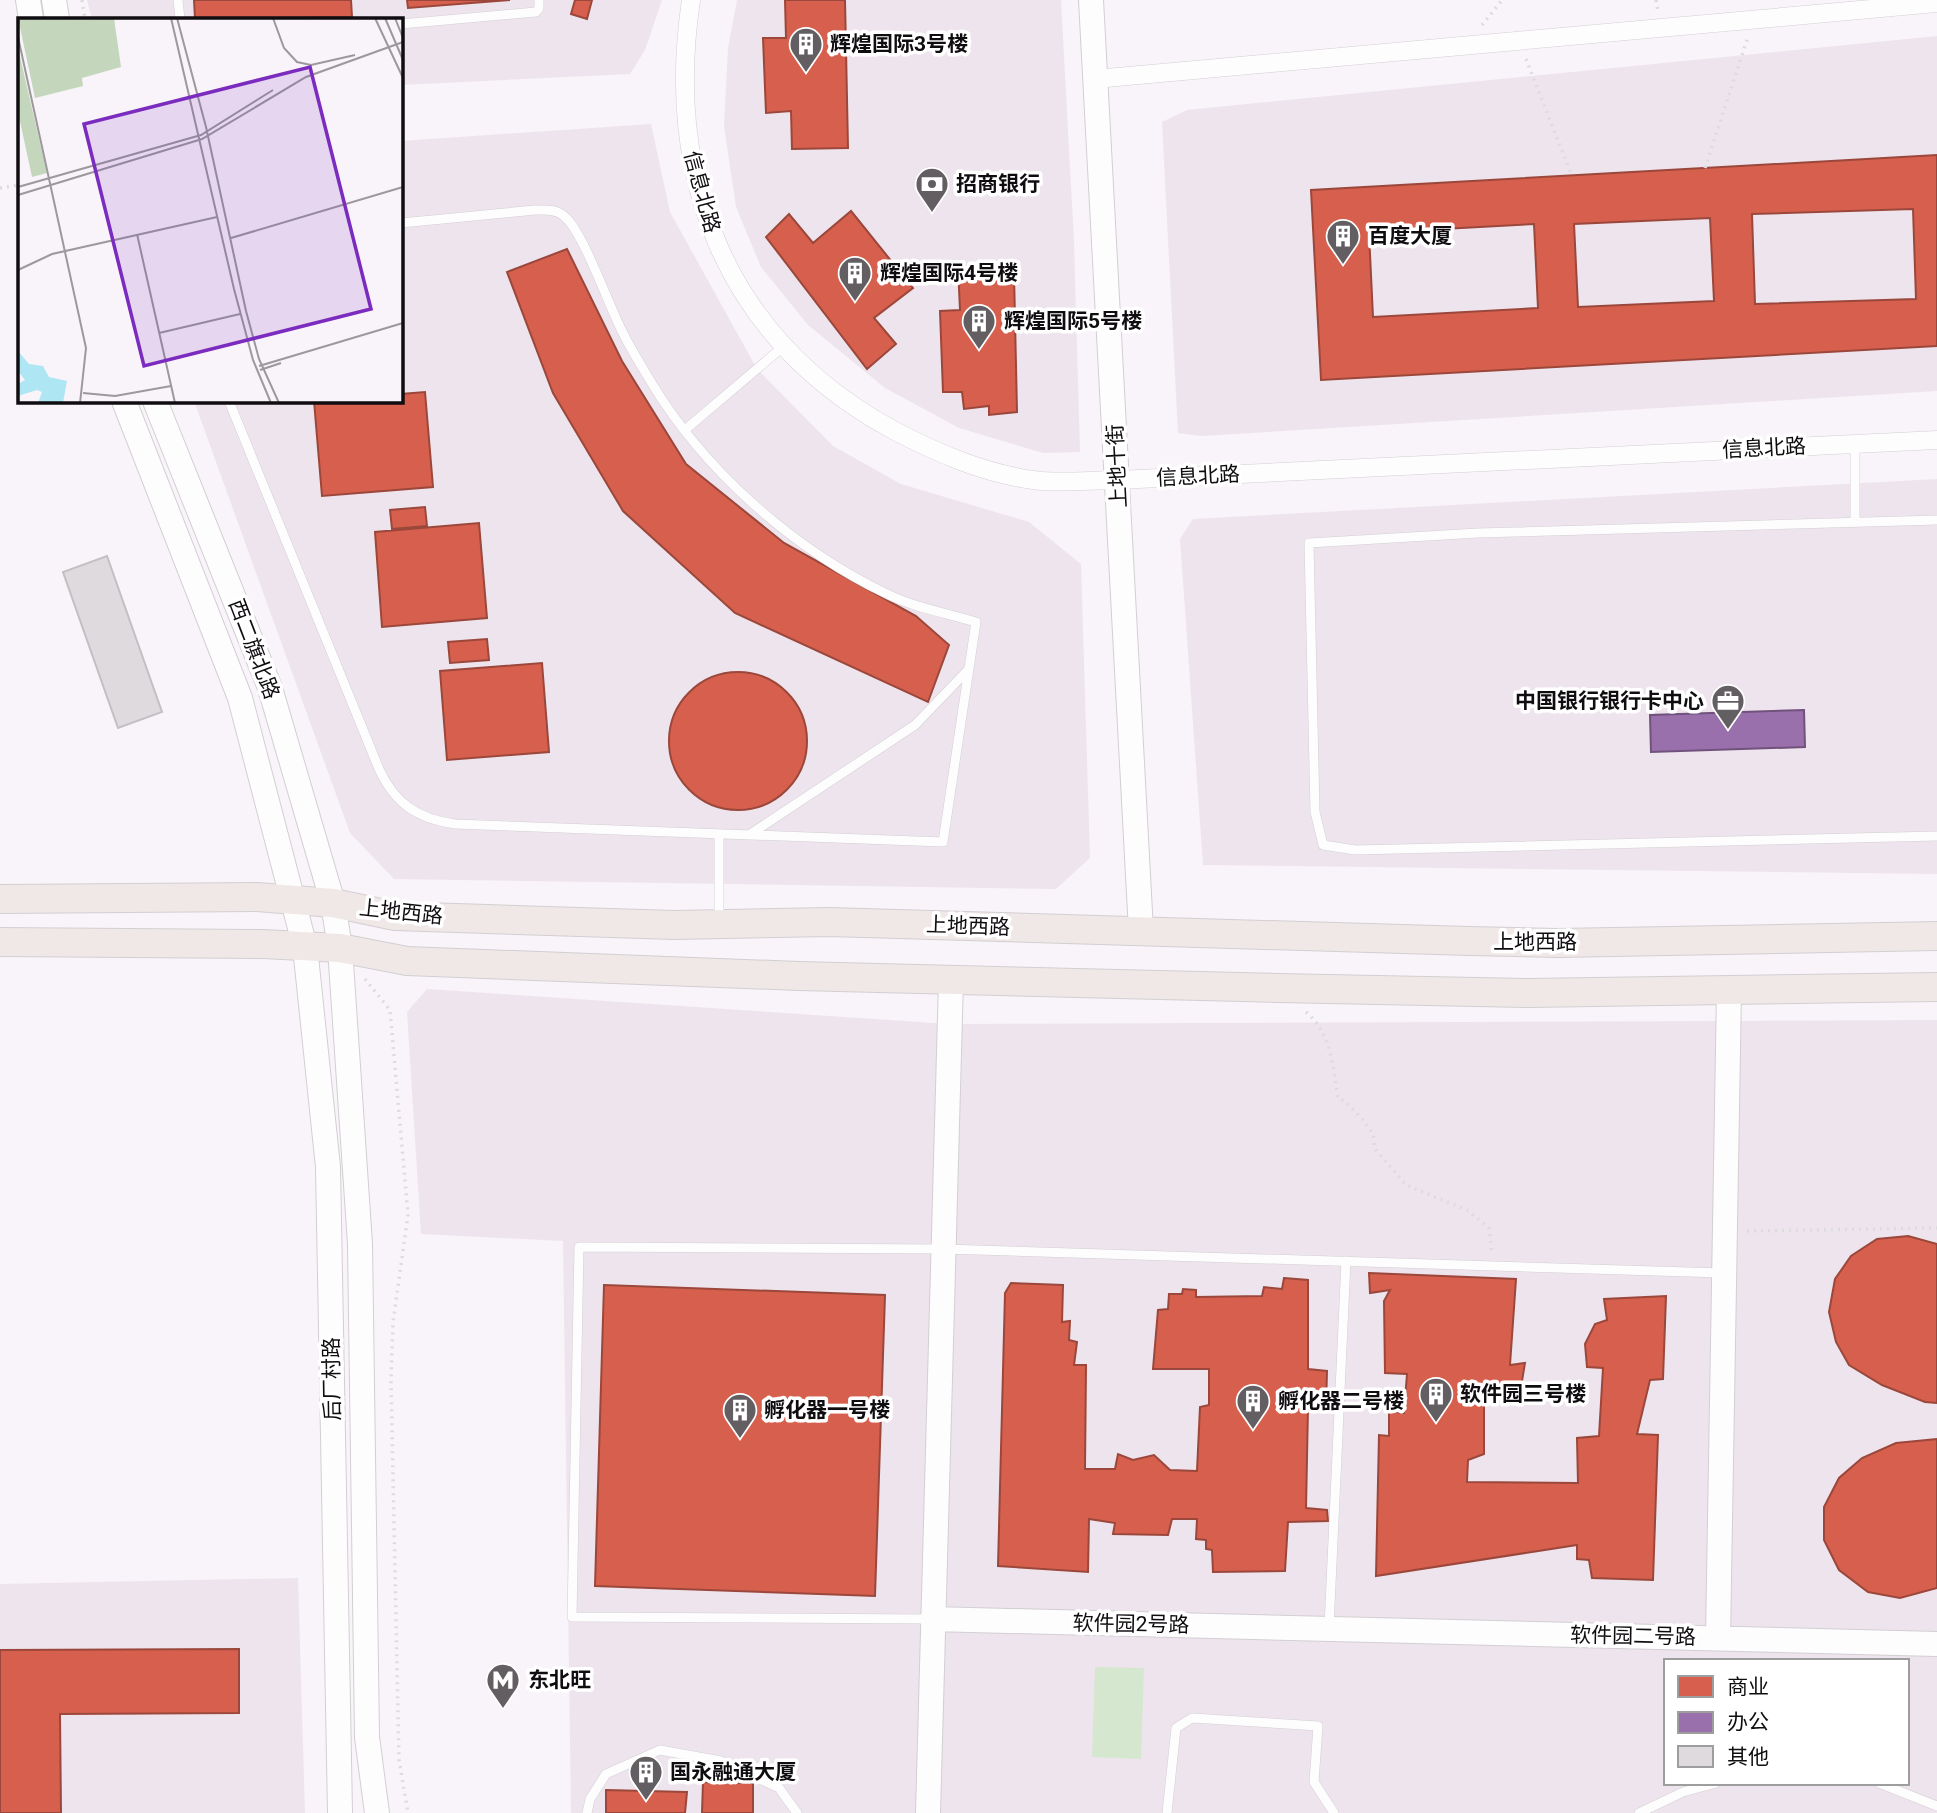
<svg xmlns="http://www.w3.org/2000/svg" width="1937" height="1813" viewBox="0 0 1937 1813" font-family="Roboto,'Noto Sans SC',sans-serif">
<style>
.built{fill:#eee4ed;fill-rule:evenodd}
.green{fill:#d5e7cf}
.shops{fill:#d6604d;stroke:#9b473b;stroke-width:2;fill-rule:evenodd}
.offices{fill:#9970ab;stroke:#70527c;stroke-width:2}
.building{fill:#dedade;stroke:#c3bfc3;stroke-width:2}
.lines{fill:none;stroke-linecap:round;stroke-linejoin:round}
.lane-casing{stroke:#d2cfd2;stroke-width:10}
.street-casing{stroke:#d2cfd2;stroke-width:19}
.secondary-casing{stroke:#d2cfd2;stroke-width:26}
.primary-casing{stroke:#d2cfd2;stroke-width:30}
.path{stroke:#dddcdd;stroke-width:3.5;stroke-dasharray:2 5;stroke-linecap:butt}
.lane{stroke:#fefdfe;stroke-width:9}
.street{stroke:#fefdfe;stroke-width:18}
.secondary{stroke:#fefdfe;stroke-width:24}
.primary{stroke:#f0e7e7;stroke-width:28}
.labels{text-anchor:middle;stroke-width:7;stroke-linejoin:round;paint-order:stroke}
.poi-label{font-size:21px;font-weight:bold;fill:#100d10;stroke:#fff;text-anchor:start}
.street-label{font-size:21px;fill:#100d10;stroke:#fff}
.inset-road{fill:none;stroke:#9c989c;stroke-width:2}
.view{fill:#7b2cbf;fill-opacity:0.15;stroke:#7b2cbf;stroke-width:3.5}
.inset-edge{fill:none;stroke:#100d10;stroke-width:3.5}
</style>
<rect width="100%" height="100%" fill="#f9f4f9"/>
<path class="built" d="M87,0H662L645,50L630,74L401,85V19H92Z
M737,0H1061L1074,242L1080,452L1043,453L959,428L885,388L808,325L761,267L736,207L724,126L728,48Z
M1937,36V391L1202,436L1178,433L1162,122L1187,110Z
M651,124L670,212L757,369L833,446L901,484L1029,522L1081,564L1090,858L1056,889L394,879L350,833L194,401H401V141Z
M1937,479V874L1203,865L1180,539L1193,519Z
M427,989L949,1024L1937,1020V1813H571L563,1241L421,1234L407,1012ZM1666,1661H1907V1783H1666Z
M298,1578L305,1813H0V1584Z"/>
<path class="green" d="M1095,1667L1144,1668L1141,1759L1092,1757Z"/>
<path class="shops" d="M194,0H351L352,17L195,19Z
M407,0H510L408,8Z
M575,0H592L587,19L571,14Z
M785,0H845L848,148L792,149L791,111L766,113L763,38H786Z
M1937,155V346L1321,380L1311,190ZM1913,209L1916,299L1755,304L1752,214ZM1710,218L1714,301L1578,307L1574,224ZM1534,224L1538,308L1373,317L1369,233Z
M851,211L913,288L874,318L896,344L867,369L766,237L789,214L813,243Z
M567,249L622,361L686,464L784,543L916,616L949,645L928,702L735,613L623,511L553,393L507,272Z
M985,266L984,276L1014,273L1017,412L989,415V406L964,409L962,392H943L940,311L960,310L958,267Z
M425,392L433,487L322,496L314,401H401V394Z
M425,507L427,526L392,529L390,510Z
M479,523L487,618L382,627L375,532Z
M487,639L489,660L450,663L448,642Z
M542,663L549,752L447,760L440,671Z
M669 741a69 69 0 1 1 138 0a69 69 0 1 1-138 0Z
M1908,1236L1937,1244V1403L1925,1402L1882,1385L1849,1365L1836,1342L1829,1312L1835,1279L1851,1256L1877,1239Z
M1369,1273L1516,1279L1510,1365L1525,1363L1520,1393H1484V1454L1468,1460L1467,1482L1578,1483L1577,1438L1599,1436L1603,1368L1587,1367L1585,1344L1595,1324L1607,1320L1604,1299L1666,1296L1663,1379L1650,1380L1637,1434L1658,1435L1653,1580L1592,1578L1589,1560L1577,1559V1545L1376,1576L1379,1435L1389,1436V1411L1404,1413L1407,1374L1385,1373L1384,1301L1390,1290L1370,1293Z
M1284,1278L1308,1280V1369L1327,1371L1326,1408H1308L1306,1508L1327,1510L1328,1521L1288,1522L1285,1571L1213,1572L1212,1550L1206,1549V1540L1196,1539L1197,1519H1172L1168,1535L1113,1534L1115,1523L1089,1519L1088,1572L998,1566L1005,1293L1011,1283L1063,1285L1062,1322L1070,1321L1069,1340L1077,1342L1074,1365H1086L1085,1469H1115L1118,1454L1133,1460L1154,1455L1170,1470L1197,1471L1200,1407L1209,1405V1369H1153L1158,1310L1168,1309L1169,1294H1182L1183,1289L1196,1290V1297L1262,1296L1264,1287L1282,1289Z
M604,1285L885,1295L875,1596L595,1586Z
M1937,1439V1588L1900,1598L1868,1592L1839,1570L1824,1540V1507L1839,1478L1862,1458L1896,1443Z
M239,1649V1713L60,1714L61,1813H0V1650Z
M703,1782L753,1783V1813H702Z
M606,1790L687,1792L685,1813H606Z"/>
<path class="offices" d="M1804,710L1805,747L1651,752L1650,715Z"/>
<path class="building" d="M107,556L162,712L118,728L63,572Z"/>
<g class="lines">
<defs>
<path id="lane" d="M178,0L180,19
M401,24L536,12L539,8V0
M229,401L379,769C395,804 418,819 455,824L943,842L976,622C946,613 912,607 885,593C792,548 704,470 651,382C641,365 630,348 622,331C609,306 583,232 565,217C557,209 546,210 535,210L401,223
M686,429L785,345
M1937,520L1478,533L1309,543L1315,812L1323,845L1355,850L1937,836
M1855,521V444
M749,835L915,725L967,671
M719,922V834
M932,1619L572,1617L579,1247L943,1249L1722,1273
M1329,1627L1346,1261
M1879,1783L1937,1806
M587,1813L590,1799L606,1774L660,1750L721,1761L779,1788L797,1813
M1167,1813L1176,1728L1192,1718L1318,1726L1314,1782L1334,1813
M1639,1813L1683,1792L1716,1783"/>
<path id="street" d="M691,0C664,182 728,340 893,430C937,453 983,473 1033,480C1060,484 1090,480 1118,480L1937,440
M1095,79L1937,3"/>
<path id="secondary" d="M28,0L31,19
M54,0L57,19
M1091,0L1141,931
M124,401L240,698L305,947L328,1167L340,1813
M155,401L270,688L333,903L340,948L360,1244L367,1737L377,1813
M932,1619L1937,1644
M1718,1638L1729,990
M928,1813L951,980"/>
<path id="primary" d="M0,899L257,897L333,903L395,916L674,925L829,922L1469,941L1558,943L1937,936
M0,942L263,944L340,948L407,961L799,976L1278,988L1528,993L1937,987"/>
</defs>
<use href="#lane" class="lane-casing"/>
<use href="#street" class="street-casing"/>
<use href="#secondary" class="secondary-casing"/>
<use href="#primary" class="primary-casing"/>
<path class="path" d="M82,0L85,19
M1656,0L1658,12
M1482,25L1502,0
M1526,59L1572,176
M1705,168L1748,37
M0,188L19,185
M365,979L390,1010L408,1215L393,1322L391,1380L399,1760L408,1813
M1306,1012C1332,1034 1333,1067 1338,1098L1346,1102L1364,1121L1373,1134L1375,1149L1406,1185L1467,1210L1489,1228L1492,1253
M1747,1231L1937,1228"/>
<use href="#lane" class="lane"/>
<use href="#street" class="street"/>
<use href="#secondary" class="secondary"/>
<use href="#primary" class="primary"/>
</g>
<defs>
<symbol id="building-pin" viewBox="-11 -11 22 30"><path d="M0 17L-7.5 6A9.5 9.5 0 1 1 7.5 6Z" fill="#625e62" stroke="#fff"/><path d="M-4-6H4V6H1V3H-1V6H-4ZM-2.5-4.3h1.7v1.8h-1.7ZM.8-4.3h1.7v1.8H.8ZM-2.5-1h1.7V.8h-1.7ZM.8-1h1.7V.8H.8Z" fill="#fff"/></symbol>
<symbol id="bank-pin" viewBox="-11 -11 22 30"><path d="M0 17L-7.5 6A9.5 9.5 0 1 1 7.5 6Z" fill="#625e62" stroke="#fff"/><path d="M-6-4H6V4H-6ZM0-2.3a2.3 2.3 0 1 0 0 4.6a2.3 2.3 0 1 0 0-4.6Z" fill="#fff"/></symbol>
<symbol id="office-pin" viewBox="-11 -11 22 30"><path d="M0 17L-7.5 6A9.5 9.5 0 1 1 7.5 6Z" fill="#625e62" stroke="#fff"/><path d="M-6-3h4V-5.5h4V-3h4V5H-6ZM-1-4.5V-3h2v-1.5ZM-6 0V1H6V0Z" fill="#fff"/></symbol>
<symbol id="metro-pin" viewBox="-11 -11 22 30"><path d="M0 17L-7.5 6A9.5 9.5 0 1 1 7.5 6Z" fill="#625e62" stroke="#fff"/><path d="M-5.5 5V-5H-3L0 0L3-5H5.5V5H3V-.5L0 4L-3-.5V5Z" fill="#fff"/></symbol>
</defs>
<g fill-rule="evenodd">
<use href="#building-pin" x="787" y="25" width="38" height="52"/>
<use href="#bank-pin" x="913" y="165" width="38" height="52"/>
<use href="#building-pin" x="1324" y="217" width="38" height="52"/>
<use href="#building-pin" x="836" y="254" width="38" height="52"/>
<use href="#building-pin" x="960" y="302" width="38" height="52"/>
<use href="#office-pin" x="1709" y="682" width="38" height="52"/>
<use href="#building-pin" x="1417" y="1375" width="38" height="52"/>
<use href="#building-pin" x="1234" y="1382" width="38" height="52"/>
<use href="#building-pin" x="721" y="1391" width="38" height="52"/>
<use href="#metro-pin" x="484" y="1661" width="38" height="52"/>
<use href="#building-pin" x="627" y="1753" width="38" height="52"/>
</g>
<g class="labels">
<g class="poi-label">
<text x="830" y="51">辉煌国际3号楼</text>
<text x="956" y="191">招商银行</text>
<text x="1368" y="243">百度大厦</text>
<text x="880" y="280">辉煌国际4号楼</text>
<text x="1004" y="328">辉煌国际5号楼</text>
<text x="1704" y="708" text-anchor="end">中国银行银行卡中心</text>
<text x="1460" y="1401">软件园三号楼</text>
<text x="1278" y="1408">孵化器二号楼</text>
<text x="764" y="1417">孵化器一号楼</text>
<text x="528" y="1687">东北旺</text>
<text x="670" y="1779">国永融通大厦</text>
</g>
<g class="street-label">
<text transform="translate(702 192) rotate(75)" y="7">信息北路</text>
<text transform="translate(1764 448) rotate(-3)" y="7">信息北路</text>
<text transform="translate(1117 466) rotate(-93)" y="7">上地十街</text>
<text transform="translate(1198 476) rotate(-3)" y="7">信息北路</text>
<text transform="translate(254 649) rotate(69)" y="7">西二旗北路</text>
<text transform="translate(401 912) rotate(6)" y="7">上地西路</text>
<text transform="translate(968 926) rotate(2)" y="7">上地西路</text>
<text x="1535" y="949">上地西路</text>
<text transform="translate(332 1379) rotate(-91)" y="7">后厂村路</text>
<text transform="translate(1131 1624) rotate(1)" y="7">软件园2号路</text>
<text transform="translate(1633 1636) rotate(1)" y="7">软件园二号路</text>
</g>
</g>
<g transform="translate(18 18)">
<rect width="385" height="385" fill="#f9f4f9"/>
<path d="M96,0L103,49L64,60L65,68L17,80L0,0ZM0,30L29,155L14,159L0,94Z" fill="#c4d7bd"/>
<path d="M0,333L11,346L25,348L31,359L49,363L45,385H20L24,374L19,372L0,378V366L7,362L0,353Z" fill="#aee6f4"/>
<path class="inset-road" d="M153,0L216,271L235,342L253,385M159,0L188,109L228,293L241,341L261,385M255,0L266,30L279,44L293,47L337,37M357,0L385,60M367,0L385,42M377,0L385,20M0,19L68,330L62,385M0,169L183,117L255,72M0,177L184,121L288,59L385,24M119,216L157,385M213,220L385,169M0,252L34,236L199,199M141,315L222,296M241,348L385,305M242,352L263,345M65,375L97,378L153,368"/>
<path class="view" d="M292,49L353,291L126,348L66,106Z"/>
<rect width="385" height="385" class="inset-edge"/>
</g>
<rect x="1664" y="1659" width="245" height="126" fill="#ffffff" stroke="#9f9e9f" stroke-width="2"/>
<rect x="1678" y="1676" width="35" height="21" fill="#d6604d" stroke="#9f9e9f" stroke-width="2"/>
<text x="1727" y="1694" font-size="21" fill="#100d10">商业</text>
<rect x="1678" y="1712" width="35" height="21" fill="#9970ab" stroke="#9f9e9f" stroke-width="2"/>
<text x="1727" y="1729" font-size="21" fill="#100d10">办公</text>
<rect x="1678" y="1746" width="35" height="21" fill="#dedade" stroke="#9f9e9f" stroke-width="2"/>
<text x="1727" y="1764" font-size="21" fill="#100d10">其他</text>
</svg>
